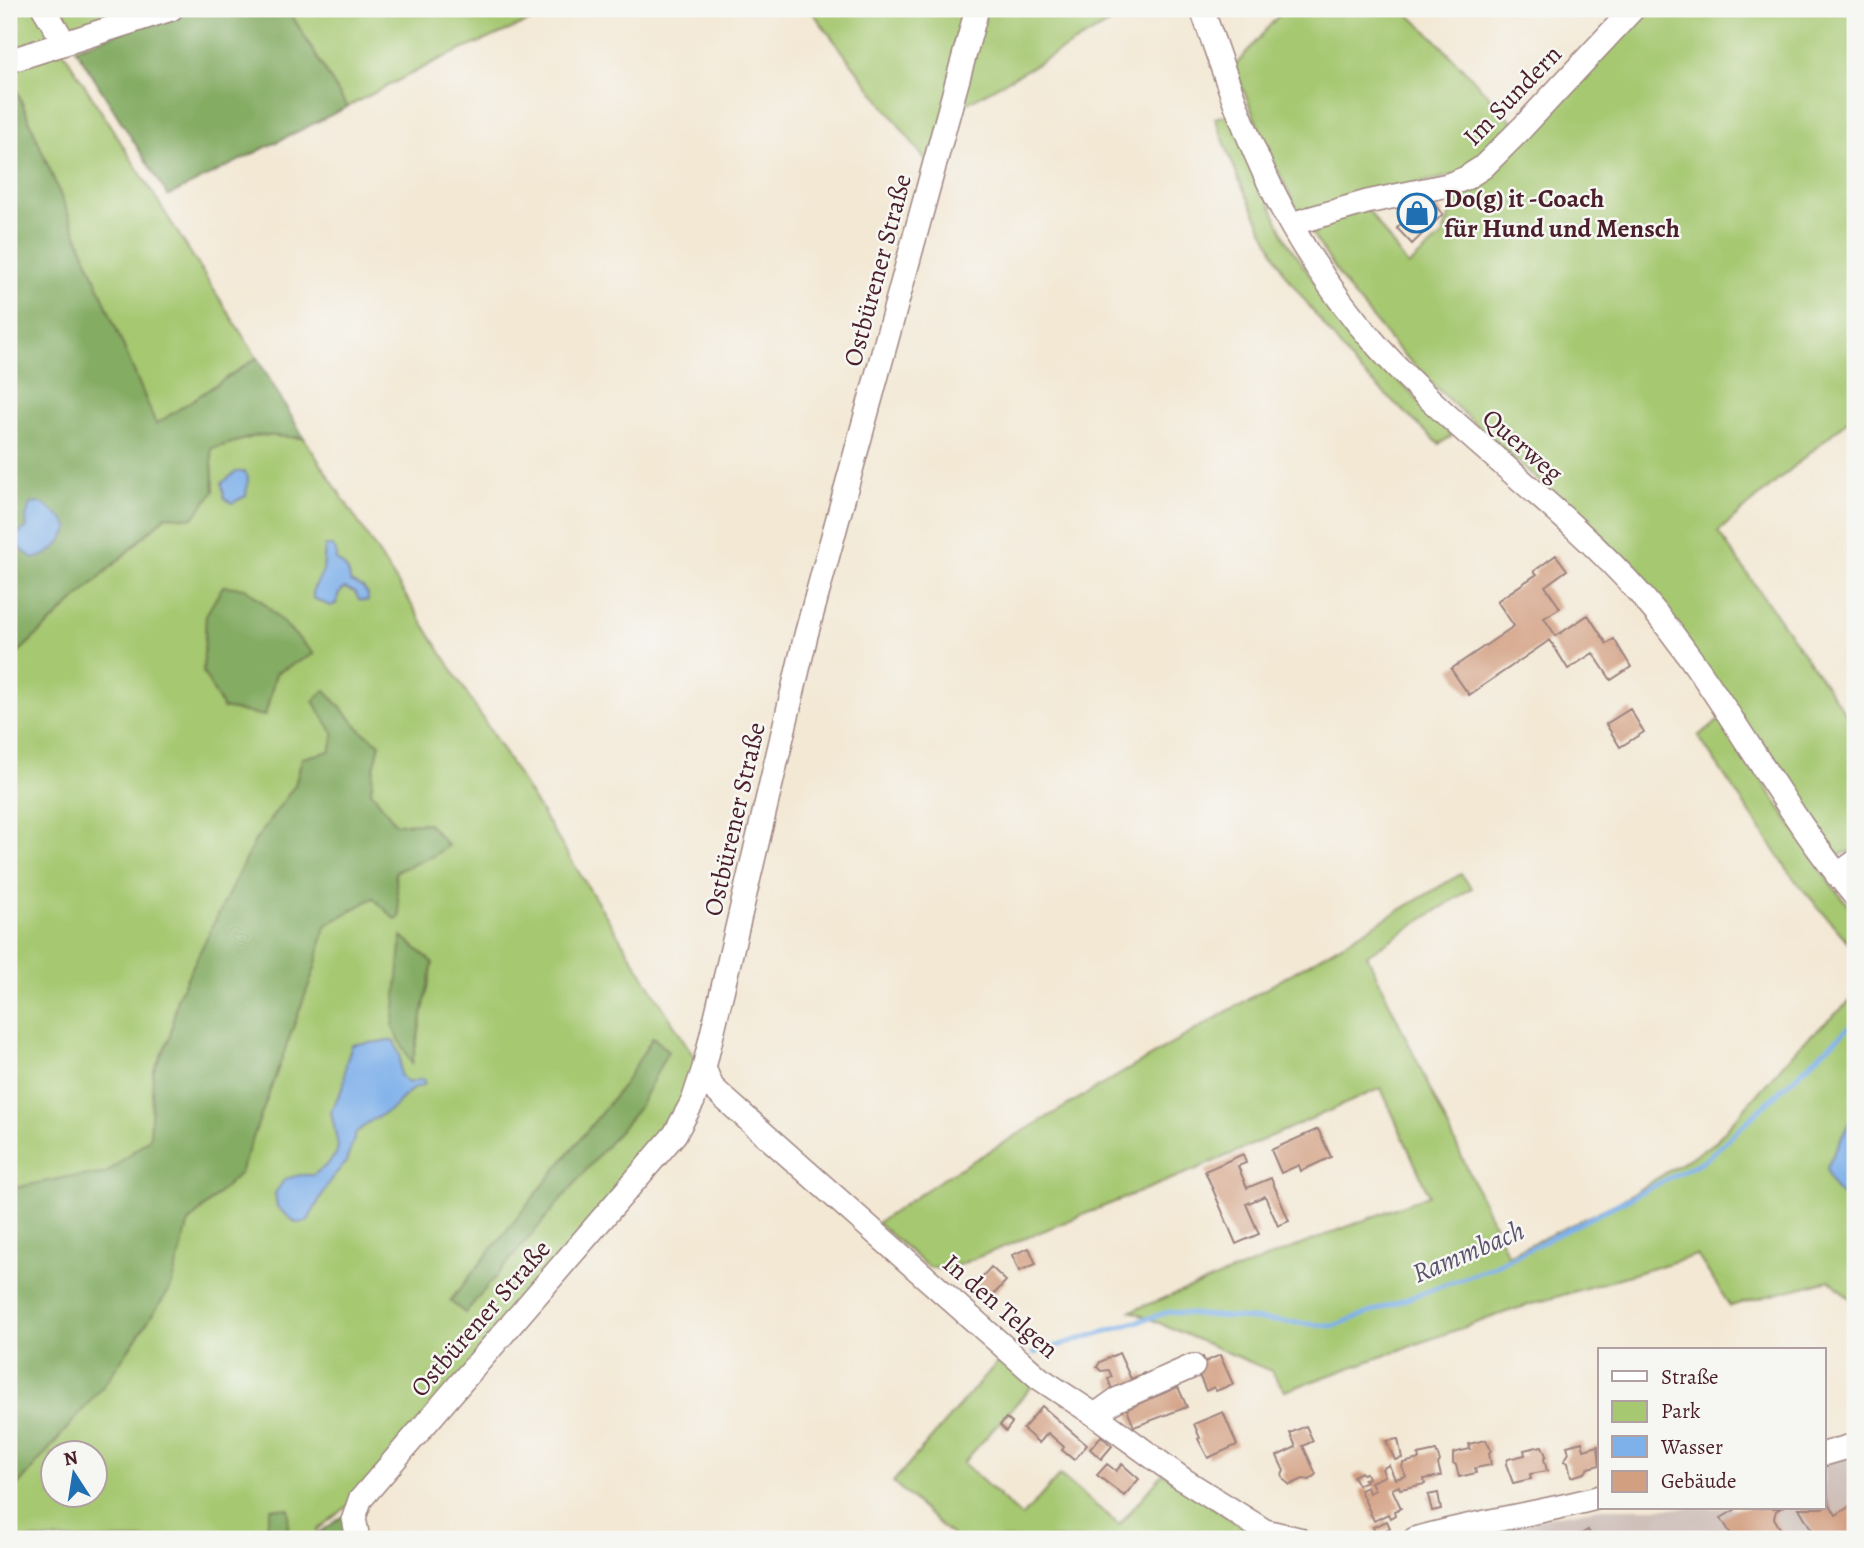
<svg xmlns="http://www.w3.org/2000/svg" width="1864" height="1548" viewBox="0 0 1864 1548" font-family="Alegreya,serif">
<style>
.industrial{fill:#cfc0ba}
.green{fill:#a6c871;stroke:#78744e;stroke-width:2;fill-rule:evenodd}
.forest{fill:#84ac63;stroke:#676647;stroke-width:2}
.water{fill:#7eb0ea;stroke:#64688a;stroke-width:2}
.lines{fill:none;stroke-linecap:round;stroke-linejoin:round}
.stream{stroke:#7eb0ea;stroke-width:5}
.building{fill:#d39f81}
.minor-casing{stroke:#9e8480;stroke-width:26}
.minor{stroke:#fff;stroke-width:23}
.labels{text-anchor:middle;stroke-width:5;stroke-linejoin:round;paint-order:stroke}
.street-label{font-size:26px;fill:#4a1f2b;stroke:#f6f6f2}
.poi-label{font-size:26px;font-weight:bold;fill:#4a1f2b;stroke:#f6f6f2;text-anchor:start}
.water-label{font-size:28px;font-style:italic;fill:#5c526e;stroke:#f6f6f2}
</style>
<rect width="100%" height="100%" fill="#f6f6f2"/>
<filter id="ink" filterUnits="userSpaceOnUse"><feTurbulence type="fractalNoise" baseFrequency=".0143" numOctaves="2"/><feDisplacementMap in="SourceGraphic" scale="14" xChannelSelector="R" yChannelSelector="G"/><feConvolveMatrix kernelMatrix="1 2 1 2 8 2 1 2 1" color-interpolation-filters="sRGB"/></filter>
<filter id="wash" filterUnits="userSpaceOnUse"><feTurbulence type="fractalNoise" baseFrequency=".00686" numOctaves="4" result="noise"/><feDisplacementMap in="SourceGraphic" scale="28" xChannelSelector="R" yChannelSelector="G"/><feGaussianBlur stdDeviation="1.57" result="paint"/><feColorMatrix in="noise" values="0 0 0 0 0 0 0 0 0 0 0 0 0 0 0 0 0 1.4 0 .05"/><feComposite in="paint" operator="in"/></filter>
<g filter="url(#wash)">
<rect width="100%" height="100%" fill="#f3e8d4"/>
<path class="industrial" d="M1855,1445V1539H1415L1600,1508H1824V1454Z"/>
<path class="green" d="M9,9H39L55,36L9,51Z
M50,9H135L65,32Z
M288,9H559L440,59L347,107Z
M810,9H974L931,167Z
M981,9H1135L953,111Z
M1284,9H1403L1432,36L1518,127L1470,171L1299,213L1269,153L1234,67Z
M1642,9H1855V414L1718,532L1855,727V850L1835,856L1576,514L1452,403L1396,347L1349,290L1309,229L1366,207L1408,266L1442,236L1459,190Z
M63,51L257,358L156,425L9,72V68Z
M1230,114L1287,242L1343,322L1452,436L1439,444L1356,367L1284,273L1239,180L1215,118Z
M259,435L304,438L413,607L698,1063L681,1108L521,1310L358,1498L317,1530L322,1539H9V661L166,516L214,491L211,449ZM52,1454H94V1496H52Z
M1721,719L1832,886L1855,912V950L1794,879L1698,736Z
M1461,874L1472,888L1367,955L1508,1255L1617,1203L1714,1143L1801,1044L1855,997V1304L1830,1280L1730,1306L1697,1255L1512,1310L1285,1391L1271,1371L1131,1311L1429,1195L1381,1088L1199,1168L946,1270L928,1267L877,1223L947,1176Z
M1002,1357L1034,1384L963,1463L1022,1517L1060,1475L1119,1525L1163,1473L1257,1537L1253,1539H956L893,1482Z"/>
<path class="forest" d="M188,9H288L347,107L168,196L75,48Z
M9,72L156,424L257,358L304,438L259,435L211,449L214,491L193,518L166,516L9,661Z
M223,586L245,588L265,604L314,654L276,673L265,716L223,708L203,672L206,615Z
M325,690L362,731L380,744L373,773L371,791L396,824L428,823L448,846L433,856L395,872L400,917L396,920L373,898L325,926L315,968L240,1173L189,1222L170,1289L105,1384L9,1496V1189L67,1177L105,1174L150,1138L153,1072L170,1037L177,998L254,842L295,785L302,758L330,751L334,735L313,701Z
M402,936L433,963L412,1064L393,1028Z
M653,1037L668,1051L638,1109L465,1313L450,1301L622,1087Z
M271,1508L289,1509L287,1539H262Z
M346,1514L350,1539H322L318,1534Z"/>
<path class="water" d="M236,472H245L248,479L246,496L232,503L224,498L222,483Z
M42,503L62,518L69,528C61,544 51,555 34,559L19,548L15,536L27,527L26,518L30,504Z
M325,546H332L336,551V560C345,566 350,571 350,582L363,588L368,594V601L359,600L355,592L344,588L338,595L336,604L330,606L313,598V590L323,571Z
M387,1040L394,1041L400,1056V1075L408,1083L423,1079L425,1084L411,1090L392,1109L369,1122L356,1133L346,1162L331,1179L307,1222L296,1223L277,1207L275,1193L285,1179L300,1175H313L327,1165L336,1154L338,1146L331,1111L344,1085L346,1063L352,1045C364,1042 376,1044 387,1040Z
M1855,1111V1204C1838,1195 1829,1186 1827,1167Z"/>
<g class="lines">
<path class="stream" d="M1034,1353L1169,1312L1333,1326L1491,1268L1705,1160L1855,1022"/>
</g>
<g id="blocks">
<path class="building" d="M1427,198L1443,214L1412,244L1397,228Z
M1556,555L1567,570L1545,586L1560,608L1544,618L1556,636L1588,615L1607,644L1614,639L1631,667L1611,680L1593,653L1568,669L1550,640L1469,695L1451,669L1514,626L1497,601L1537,574L1534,571Z
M1630,709L1644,732L1620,747L1606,724Z
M1318,1129L1331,1157L1301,1171L1299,1165L1281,1173L1271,1150Z
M1243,1154L1246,1163L1238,1166L1247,1188L1271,1178L1289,1221L1278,1226L1265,1196L1246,1204L1259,1234L1236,1244L1205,1171Z
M1029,1248L1036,1264L1019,1271L1012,1255Z
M991,1267L1006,1281L986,1303L971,1289Z
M1119,1353L1131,1379L1144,1373L1148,1382L1131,1390L1127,1382L1112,1389L1108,1379L1112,1377L1109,1370L1101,1371L1097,1367L1100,1362Z
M1220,1355L1233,1384L1216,1391L1214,1387L1206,1391L1198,1373L1197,1359L1203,1357L1205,1362Z
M1178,1387L1187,1407L1134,1427L1127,1409L1149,1399L1148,1397L1151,1396L1152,1398Z
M1042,1406L1087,1445L1074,1460L1062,1450L1064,1447L1048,1433L1039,1443L1023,1429Z
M1223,1412L1237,1445L1208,1458L1198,1439L1200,1438L1194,1424Z
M1006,1418L1012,1423L1006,1431L1000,1425Z
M1306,1426L1313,1441L1303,1446L1316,1474L1310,1480L1303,1479L1290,1485L1284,1480L1282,1475L1284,1471L1277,1456L1296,1447L1290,1433Z
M1101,1436L1112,1446L1101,1459L1090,1449Z
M1398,1439L1402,1458L1395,1460L1386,1441Z
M1486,1440L1491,1450L1489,1453L1491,1465L1475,1468L1476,1473L1459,1477L1456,1465L1453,1463V1453L1470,1449L1469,1444Z
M1582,1442L1584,1450L1598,1446L1600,1465L1588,1468L1585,1473L1571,1477L1568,1463L1564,1461L1569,1453L1567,1446Z
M1542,1446L1546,1456L1544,1459L1547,1471L1530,1474L1531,1479L1513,1483L1506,1464L1508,1459L1525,1455L1524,1450Z
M1436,1451L1440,1461L1438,1464L1441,1476L1424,1479L1425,1484L1400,1489L1399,1486L1392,1489L1401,1508L1394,1511L1395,1515L1390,1518L1388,1514L1374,1521L1360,1490L1367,1487L1369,1493L1375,1490L1371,1482L1385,1476L1382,1469L1389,1465L1395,1479L1406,1476L1402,1468L1403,1463L1419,1459L1418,1455Z
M1107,1464L1116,1471L1122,1464L1139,1479L1124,1496L1097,1475Z
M1361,1472L1362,1474L1366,1473L1368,1478L1364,1479L1366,1481L1358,1485L1353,1476Z
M1438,1493L1441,1509L1432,1511L1428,1495Z
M1824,1494L1836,1515L1855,1503V1539H1817L1799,1508H1824Z
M1738,1508H1781L1776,1511L1774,1518L1784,1535L1778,1539H1758L1755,1535L1748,1539H1734L1721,1518Z
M1387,1521L1390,1528L1376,1534L1373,1527Z
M1588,1530L1593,1539H1573Z"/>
</g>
</g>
<g filter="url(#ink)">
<use href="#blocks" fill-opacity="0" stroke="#9e8480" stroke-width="2"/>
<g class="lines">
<defs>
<path id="minor" d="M44,9L65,43
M1202,9C1223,69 1243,130 1271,187C1299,244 1337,301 1380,349C1461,438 1562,505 1641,595C1722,688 1776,802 1855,896
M9,61L171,9
M1291,224L1367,202L1448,185L1466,178L1483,167L1522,128L1633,9
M1837,875L1855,862
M704,1068L712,1087L725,1099L1039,1378L1095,1415L1184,1480L1265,1531L1298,1539
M1095,1415L1116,1400L1193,1366
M1824,1454L1855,1445
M358,1539L354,1518L360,1500L675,1134L693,1101L704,1068L806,635L977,9
M1415,1539C1476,1521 1539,1514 1600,1497"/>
</defs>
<use href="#minor" class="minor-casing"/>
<use href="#minor" class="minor"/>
</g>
</g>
<defs>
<symbol id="shop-ring" viewBox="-11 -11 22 22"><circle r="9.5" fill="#f6f6f2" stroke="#1f6fb2" stroke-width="1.5"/><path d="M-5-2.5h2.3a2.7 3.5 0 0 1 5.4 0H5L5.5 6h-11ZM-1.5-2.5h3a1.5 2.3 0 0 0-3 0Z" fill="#1f6fb2"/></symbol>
</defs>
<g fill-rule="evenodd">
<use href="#shop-ring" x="1395" y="191" width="44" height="44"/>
</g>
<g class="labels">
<g class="street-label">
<text transform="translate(1512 95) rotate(-46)" y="9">Im Sundern</text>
<text transform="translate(877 270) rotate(-75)" y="9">Ostbürener Straße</text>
<text transform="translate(1523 445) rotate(41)" y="9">Querweg</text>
<text transform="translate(734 819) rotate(-77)" y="9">Ostbürener Straße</text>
<text transform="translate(1001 1306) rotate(41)" y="9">In den Telgen</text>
<text transform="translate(480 1318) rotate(-49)" y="9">Ostbürener Straße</text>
</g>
<g class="poi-label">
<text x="1444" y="207">Do(g) it -Coach<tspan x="1444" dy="30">für Hund und Mensch</tspan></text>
</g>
<g class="water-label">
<text transform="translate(1468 1251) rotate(-23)" y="10">Rammbach</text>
</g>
</g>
<rect width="1864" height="1548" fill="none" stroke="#f6f6f2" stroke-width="35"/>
<rect x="1598" y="1348" width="228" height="161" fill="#f6f6f2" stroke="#b1a0a2" stroke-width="2"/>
<rect x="1612" y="1371" width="35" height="10" fill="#ffffff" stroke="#b1a0a2" stroke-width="2"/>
<text x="1661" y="1384" font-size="21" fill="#4a1f2b">Straße</text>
<rect x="1612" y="1401" width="35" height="21" fill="#a6c871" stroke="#b1a0a2" stroke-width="2"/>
<text x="1661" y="1418" font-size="21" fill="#4a1f2b">Park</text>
<rect x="1612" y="1436" width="35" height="21" fill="#7eb0ea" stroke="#b1a0a2" stroke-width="2"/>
<text x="1661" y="1454" font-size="21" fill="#4a1f2b">Wasser</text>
<rect x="1612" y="1471" width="35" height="21" fill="#d39f81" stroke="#b1a0a2" stroke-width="2"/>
<text x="1661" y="1488" font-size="21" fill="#4a1f2b">Gebäude</text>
<g transform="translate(74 1474) rotate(348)"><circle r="33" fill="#f6f6f2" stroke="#b1a0a2" stroke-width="2"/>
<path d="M0-5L12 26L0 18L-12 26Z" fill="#1f6fb2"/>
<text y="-10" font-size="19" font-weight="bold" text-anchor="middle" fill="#4a1f2b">N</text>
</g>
</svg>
